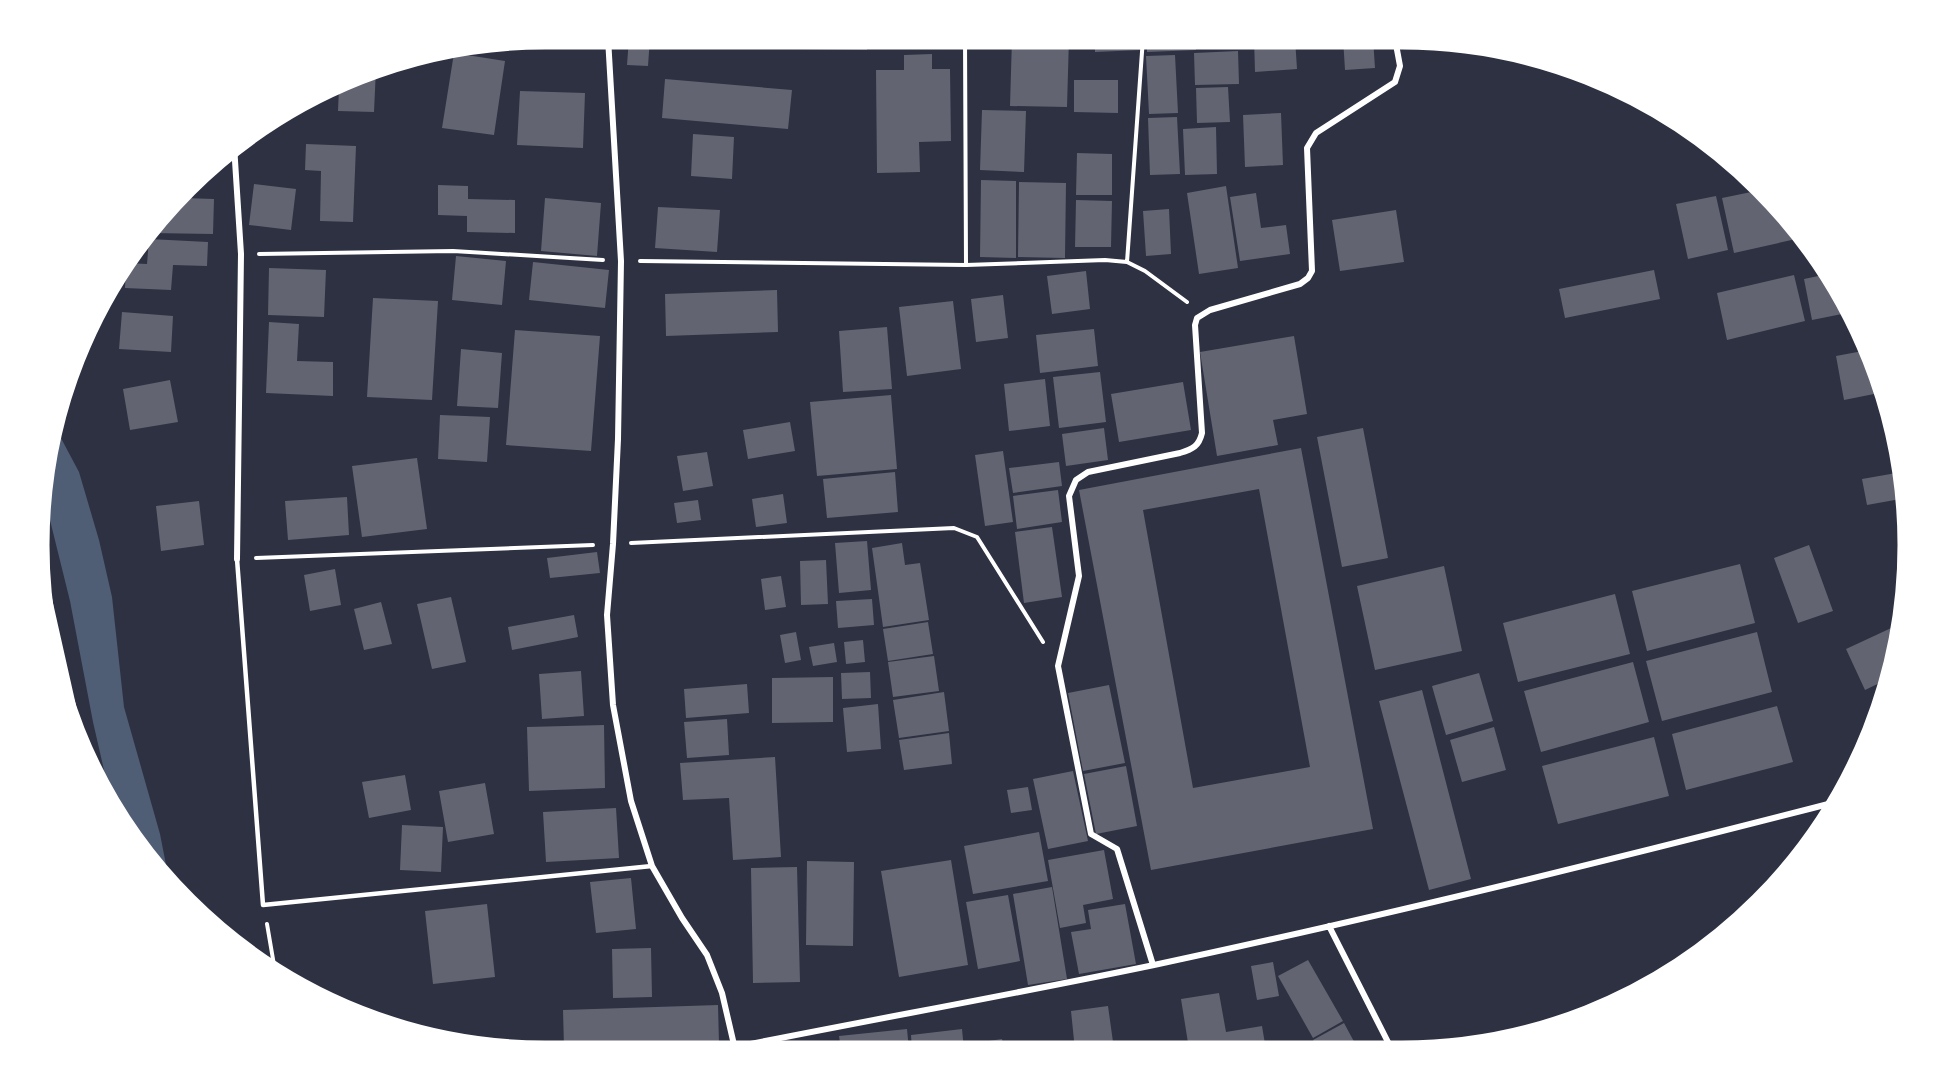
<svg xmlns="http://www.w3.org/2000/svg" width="1947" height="1090" viewBox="0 0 1947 1090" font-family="Manrope,sans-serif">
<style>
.water{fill:#4f5d75}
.building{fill:#626471;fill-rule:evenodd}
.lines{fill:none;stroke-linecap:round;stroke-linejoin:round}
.path{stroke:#fff;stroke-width:4}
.service{stroke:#fff;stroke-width:4.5}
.minor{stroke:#fff;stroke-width:6}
.rim{fill:none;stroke:#fff;stroke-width:3}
</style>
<rect width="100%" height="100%" fill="#2d3142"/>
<path class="water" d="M54,425L79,472L99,540L112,597L124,707L160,834L170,885L163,879L109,792L93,722L70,601L46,504Z"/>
<path class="building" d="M629,38H650L648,66L627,65Z
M718,38H768V44L718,42Z
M797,38H867V50L797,49Z
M1012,38H1069L1067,107L1010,106Z
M1095,38H1141V50L1095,52Z
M1147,38H1195L1196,50L1147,52Z
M1254,38H1295L1297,69L1255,72Z
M1305,38H1336V43L1305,45Z
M1343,38H1373L1375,68L1345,70Z
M1238,51L1239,84L1195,85L1194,53Z
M454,53L505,61L494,135L442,128Z
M932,54V69H950L951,141L919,142L920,172L877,173L876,70H904V55Z
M1175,55L1178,113L1149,114L1146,56Z
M376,68L374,112L338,111L339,87Z
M665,79L792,90L788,129L662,118Z
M1074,80H1118V113L1074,112Z
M1228,87L1230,122L1197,123L1196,88Z
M520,91L585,93L583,148L517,145Z
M982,110L1026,111L1024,172L980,170Z
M1281,113L1283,165L1245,167L1243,115Z
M1177,117L1180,174L1150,175L1148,118Z
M1216,127L1217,174L1185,175L1183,129Z
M693,134L734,137L732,179L691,176Z
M306,144L356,146L353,222L320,221L321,171L305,170Z
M1077,153L1112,154V195H1076Z
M208,173V181H200L205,175Z
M981,180L1016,181V258L980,257Z
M1019,182L1066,183L1065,258L1018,257Z
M254,184L296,189L291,230L249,225Z
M438,185L468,186V199L515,200V233L467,232V216L438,215Z
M1226,186L1238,268L1199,274L1187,193Z
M1761,190L1805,237L1734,253L1722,198Z
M1256,193L1261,228L1286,225L1290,254L1240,261L1230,197Z
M1716,196L1728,250L1688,259L1676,204Z
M184,198L214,199L213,234L151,233Z
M545,198L601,203L597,256L541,251Z
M1076,200L1112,201L1111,247H1075Z
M658,207L720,210L717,252L655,248Z
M1169,209L1171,254L1146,256L1143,211Z
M1396,210L1404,262L1340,271L1332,220Z
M149,239L208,242L207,266L173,265L171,290L125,288L126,263L147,264Z
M456,256L506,261L502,305L452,300Z
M533,262L609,270L605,308L529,300Z
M269,268L326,270L324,317L268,315Z
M1654,270L1660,299L1565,318L1559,289Z
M1086,271L1090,309L1052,314L1047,276Z
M1828,274L1852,312L1812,320L1804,279Z
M1794,275L1805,321L1727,340L1717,293Z
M777,290L778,332L666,336L665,294Z
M1003,295L1008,338L976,342L971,299Z
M373,298L438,301L432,400L367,397Z
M953,301L961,369L907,376L899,307Z
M122,312L173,316L171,352L119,349Z
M269,322L299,324L297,361L333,362V396L266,393Z
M887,327L892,389L843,392L839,331Z
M1094,329L1098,366L1040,373L1036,335Z
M515,330L600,336L591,451L506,445Z
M1294,336L1307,414L1273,420L1278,445L1217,456L1200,352Z
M461,349L502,353L498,408L457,406Z
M1868,350L1884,392L1844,400L1836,356Z
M1100,372L1106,422L1059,428L1053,377Z
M1045,379L1050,426L1009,431L1004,384Z
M170,380L178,422L130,430L123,389Z
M1183,382L1191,430L1119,442L1111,394Z
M891,395L897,469L817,476L810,402Z
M440,415L490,417L487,462L438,459Z
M790,422L795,451L748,459L743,430Z
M1104,428L1108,460L1066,466L1062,434Z
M1363,428L1388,558L1342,567L1317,437Z
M1301,448L1373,829L1151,870L1079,490ZM1259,489L1310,767L1193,788L1143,510Z
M1003,451L1013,522L985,526L975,455Z
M707,452L713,486L683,491L677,456Z
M417,458L427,529L362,537L352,466Z
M1059,462L1062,486L1013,493L1009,468Z
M895,472L898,512L827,518L823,479Z
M1902,472L1906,498L1867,505L1862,479Z
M1058,490L1062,522L1017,529L1013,496Z
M783,494L787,523L756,527L752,499Z
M347,497L349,535L288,540L285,501Z
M698,500L701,520L677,523L674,503Z
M199,501L204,545L161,551L156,506Z
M1052,527L1062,597L1024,603L1015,532Z
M867,541L871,590L839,593L835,543Z
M902,543L905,565L920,563L929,620L883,627L872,548Z
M1809,545L1833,611L1798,623L1774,558Z
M597,552L600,573L550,578L547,558Z
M826,560L828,604L801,605L800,561Z
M1740,564L1755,623L1647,651L1632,591Z
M1444,566L1462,651L1375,670L1357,586Z
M335,569L341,605L310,611L304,575Z
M781,576L786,607L765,610L761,579Z
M1615,594L1630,654L1518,682L1503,623Z
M451,597L466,662L432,669L417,604Z
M872,599L874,625L838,628L836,601Z
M381,602L392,644L364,650L354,609Z
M574,615L578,637L512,650L508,627Z
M928,622L933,654L888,661L883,629Z
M1902,623L1890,678L1865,690L1846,649Z
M796,632L801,660L785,663L780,635Z
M1757,632L1772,692L1662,721L1646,661Z
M863,640L865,662L846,664L844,642Z
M834,643L837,662L813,666L809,647Z
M934,656L939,691L893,697L888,662Z
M1633,662L1649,722L1541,752L1524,691Z
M581,671L584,716L542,719L539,674Z
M870,672L871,698L842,699L841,673Z
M1479,673L1493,721L1446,735L1432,686Z
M833,677V722L772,723V678Z
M747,684L749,713L686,718L684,689Z
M1109,685L1125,763L1083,771L1068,693Z
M1422,690L1471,879L1429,890L1379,701Z
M944,692L949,731L899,738L893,700Z
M878,704L881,749L847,752L843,708Z
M1777,706L1793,762L1686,790L1672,734Z
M727,719L729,755L687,758L684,722Z
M604,725L605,788L529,791L527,727Z
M1494,727L1506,770L1462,782L1450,740Z
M949,733L952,764L904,770L899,740Z
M1654,737L1669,796L1558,824L1542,766Z
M775,757L781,857L733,860L729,798L683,800L680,763Z
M1126,766L1137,826L1096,834L1084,774Z
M1073,771L1088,841L1048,849L1033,779Z
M405,775L411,810L369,818L362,782Z
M485,783L494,834L448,842L439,791Z
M1028,787L1032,810L1011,813L1007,790Z
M616,808L619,858L546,862L543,812Z
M402,825L443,827L441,872L400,870Z
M1039,832L1048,881L973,894L964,846Z
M1104,850L1113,899L1083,905L1086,923L1060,928L1048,860Z
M951,860L968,965L899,977L881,871Z
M807,861L854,862L853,946L806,945Z
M797,867L800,982L753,983L751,868Z
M631,878L636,929L596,933L590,882Z
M1052,887L1067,979L1028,985L1013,894Z
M1008,895L1020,961L978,969L966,902Z
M487,904L495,977L433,984L425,911Z
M1125,904L1136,964L1079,974L1071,932L1091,929L1088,910Z
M651,948L652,997L613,998L612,949Z
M1308,960L1343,1021L1313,1038L1278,976Z
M1273,962L1279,996L1257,1000L1251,966Z
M1219,993L1226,1032L1262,1026L1265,1044L1234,1049H1189L1181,999Z
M718,1005L719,1043L564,1047L563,1010Z
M1108,1006L1114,1049L1075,1050L1071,1011Z
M1344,1023L1358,1049H1318L1313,1040Z
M907,1029L909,1050H841L839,1036Z
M962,1029L964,1050H912L911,1035Z
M1002,1039L1004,1050H970L969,1044Z
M1298,1041L1300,1049H1275V1046Z
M837,1044L838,1050H790V1049Z
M720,1045V1051H667V1049Z"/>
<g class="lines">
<path class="path" d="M965,38L966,265
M259,254L453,251L603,260
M640,261L966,265L1105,260L1127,262L1145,271L1187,302
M1127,262L1143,38
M631,543L954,528L977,537L1043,642
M256,558L593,545
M267,924L275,971"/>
<path class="service" d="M237,559L263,905L652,866"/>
<path class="minor" d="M608,38L621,261L618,439L613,544L607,615L613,705L631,801L652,866L682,918L707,955L722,993L735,1049
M234,145L241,254L237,559
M40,559L83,750
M1329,926L1391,1048
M1153,965L1117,849L1091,834L1058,666L1079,576L1069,496L1076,480L1088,472L1180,453C1193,449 1199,446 1202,433L1195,325L1197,318L1210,310L1300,284L1308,278L1312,271L1307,148L1316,133L1395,82L1400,66L1395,39
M735,1047C875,1019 1015,994 1154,965C1384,916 1612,860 1840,801"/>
</g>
<path d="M0 0H1947V1090H0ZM545 48H1402A497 497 0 0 1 1899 545V545A497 497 0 0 1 1402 1042H545A497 497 0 0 1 48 545V545A497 497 0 0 1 545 48Z" fill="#fff" fill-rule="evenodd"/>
<path class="rim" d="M545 48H1402A497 497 0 0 1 1899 545V545A497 497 0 0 1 1402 1042H545A497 497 0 0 1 48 545V545A497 497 0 0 1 545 48Z"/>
</svg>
